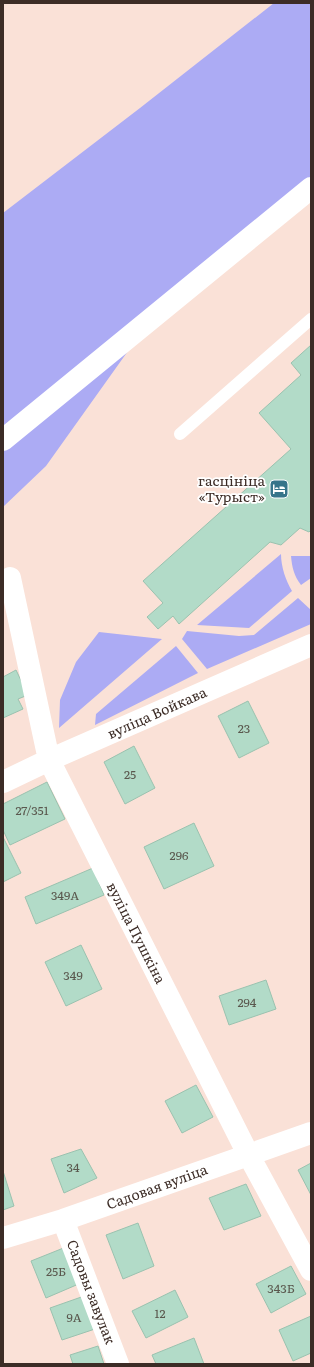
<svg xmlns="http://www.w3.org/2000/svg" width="314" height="1367" viewBox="0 0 314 1367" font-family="Literata,serif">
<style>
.green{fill:#acabf4}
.building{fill:#b2dbc8;stroke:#9ac2af}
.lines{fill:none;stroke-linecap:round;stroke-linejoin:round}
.service{stroke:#fff;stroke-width:12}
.minor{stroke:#fff;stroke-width:22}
.labels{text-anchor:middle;stroke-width:3.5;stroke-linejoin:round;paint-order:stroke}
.number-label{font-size:12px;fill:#5a584e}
.poi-label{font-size:14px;fill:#3c2c26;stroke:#fff;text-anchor:end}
.street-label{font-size:14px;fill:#3c2c26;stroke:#fff}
</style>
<rect width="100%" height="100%" fill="#fae1d7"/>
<path class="green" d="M274,3H311V182L143,330L46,466L3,507V213L140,108Z
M281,554C281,567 286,581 292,591L249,628L197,625Z
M291,556H311V578L301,585C294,576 292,567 291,556Z
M298,598L311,610V624L207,669L182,639L187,631L239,636L254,635Z
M99,632L162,639L59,728L60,700L76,662Z
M176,646L198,673L95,725L96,714Z"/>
<path class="building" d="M311,345V530L309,532L300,528L281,545L270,542L179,624L173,616L158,629L147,617L163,603L143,581L291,449L259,413L301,375L291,363Z
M16,670L28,695L18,699L23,709L3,718V677Z
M248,701L269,743L239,758L218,716Z
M134,746L155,788L125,804L104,762Z
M47,782L65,819L10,845L3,830V804Z
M194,823L214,866L164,889L144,847Z
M3,837L21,873L3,882Z
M93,868L104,895L36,924L25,897Z
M81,945L102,989L66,1006L45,962Z
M266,980L276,1009L229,1025L219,996Z
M196,1085L213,1117L182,1133L165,1101Z
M81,1149L97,1178L64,1193L51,1159Z
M311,1163V1195L298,1170Z
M3,1171L14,1206L3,1210Z
M246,1184L261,1216L224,1230L209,1198Z
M138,1223L154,1266L123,1279L106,1235Z
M66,1247L81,1283L46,1298L31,1261Z
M291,1266L306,1294L271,1313L256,1284Z
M175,1290L188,1317L146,1338L132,1311Z
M87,1295L98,1328L62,1340L50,1308Z
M311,1316V1353L293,1361L279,1330Z
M194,1338L204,1364H156L152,1355Z
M98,1346L104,1364H73L70,1355Z"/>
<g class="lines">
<path class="service" d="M180,434L311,319"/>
<path class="minor" d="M3,440L311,188
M10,578L49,760L248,1154L311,1270
M3,782L49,760L311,645
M63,1220L118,1364
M3,1238L63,1220L311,1133"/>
</g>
<defs>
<symbol id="hotel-square" viewBox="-11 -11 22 22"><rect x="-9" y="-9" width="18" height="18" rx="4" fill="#36748a" stroke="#fff"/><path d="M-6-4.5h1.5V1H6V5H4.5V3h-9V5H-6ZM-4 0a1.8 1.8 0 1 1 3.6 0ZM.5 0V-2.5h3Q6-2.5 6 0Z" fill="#fff"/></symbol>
</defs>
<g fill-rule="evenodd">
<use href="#hotel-square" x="268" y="478" width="22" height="22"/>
</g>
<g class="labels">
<g class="number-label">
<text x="244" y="733">23</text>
<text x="130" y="779">25</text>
<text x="32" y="815">27/351</text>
<text x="179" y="860">296</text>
<text x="65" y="900">349А</text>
<text x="73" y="980">349</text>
<text x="247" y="1007">294</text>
<text x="73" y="1172">34</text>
<text x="56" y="1276">25Б</text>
<text x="281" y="1293">343Б</text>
<text x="160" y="1318">12</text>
<text x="74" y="1322">9А</text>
</g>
<g class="poi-label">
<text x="265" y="486">гасцініца<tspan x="265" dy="16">«Турыст»</tspan></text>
</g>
<g class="street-label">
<text transform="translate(157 713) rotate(-24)" y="5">вуліца Войкава</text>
<text transform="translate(136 933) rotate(63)" y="5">вуліца Пушкіна</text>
<text transform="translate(157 1187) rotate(-20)" y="5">Садовая вуліца</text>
<text transform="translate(91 1292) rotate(69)" y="5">Садовы завулак</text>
</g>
</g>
<rect width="314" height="1367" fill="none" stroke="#3c2c26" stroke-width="8"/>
</svg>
